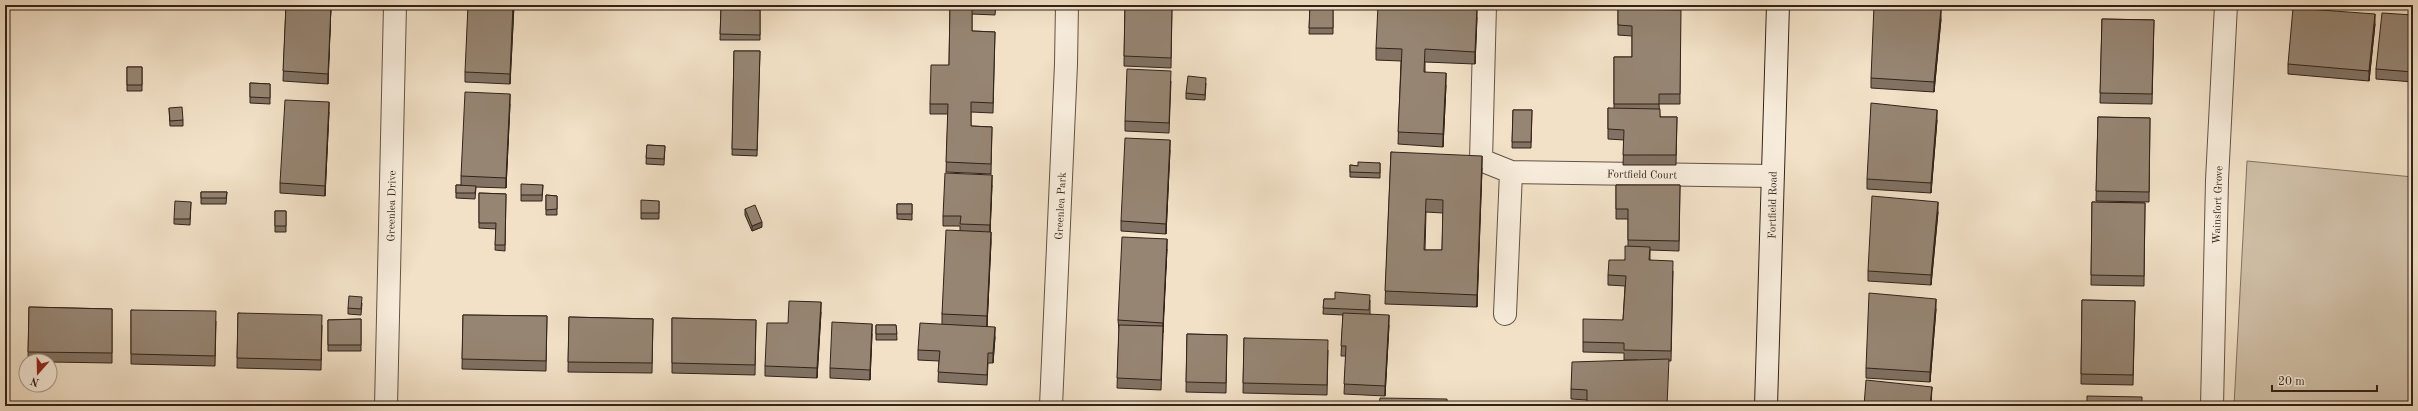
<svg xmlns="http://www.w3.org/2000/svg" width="2418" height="411" viewBox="0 0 2418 411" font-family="'Old Standard TT',serif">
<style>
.green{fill:#d1c1a9;stroke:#827261}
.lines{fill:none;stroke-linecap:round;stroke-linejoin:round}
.street-casing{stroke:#625244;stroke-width:24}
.secondary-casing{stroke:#322219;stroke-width:24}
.street{stroke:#f7ecdb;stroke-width:22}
.secondary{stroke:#f7ecdb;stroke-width:22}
.wall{fill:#817263;stroke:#322219;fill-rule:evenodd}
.shaded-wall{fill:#695d50;stroke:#322219}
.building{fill:#968573;stroke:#322219;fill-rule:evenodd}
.labels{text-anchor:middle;stroke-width:3.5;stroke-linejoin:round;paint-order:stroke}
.street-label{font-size:11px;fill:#322219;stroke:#f7ecdb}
</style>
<rect width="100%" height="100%" fill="#f2e1c7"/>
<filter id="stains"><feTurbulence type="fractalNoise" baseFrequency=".005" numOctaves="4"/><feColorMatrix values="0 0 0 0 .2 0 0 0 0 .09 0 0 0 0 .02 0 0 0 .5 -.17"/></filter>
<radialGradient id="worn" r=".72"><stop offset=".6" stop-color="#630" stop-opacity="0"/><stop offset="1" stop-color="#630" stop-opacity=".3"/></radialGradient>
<path class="green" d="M2247,161L2413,177V406H2234Z"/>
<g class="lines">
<defs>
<path id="street" d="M1485,5L1481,160L1511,172L1772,176
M1505,314L1511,172
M386,406L395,5
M1051,406L1066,64L1067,5
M2212,406L2217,180L2226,5"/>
<path id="secondary" d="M1766,406L1778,5"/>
</defs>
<use href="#street" class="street-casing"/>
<use href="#secondary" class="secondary-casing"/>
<use href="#street" class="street"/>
<use href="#secondary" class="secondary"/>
</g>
<path class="wall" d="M286,5H331L328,84L283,81Z
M514,5L510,84L465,82V72Z
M950,5H996L995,15L972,14V31L995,32L993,113L971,112V126L992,127L991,174L946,172L948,114H930V104L949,65Z
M1125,5H1172L1171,68L1124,66Z
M1310,5H1333V34H1309Z
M1650,5H1680V104H1659L1660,117H1677L1676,165H1623L1624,140L1608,139V108L1614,109V57H1632V36L1618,35V9L1650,10Z
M721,9L760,10V40H720Z
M2413,15V82L2376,79V69Z
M1477,17L1475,64L1425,62V72L1446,85L1443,147L1398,144L1401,61L1376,60V48Z
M1941,19L1934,92L1871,88V78Z
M2102,19L2154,20L2152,104L2100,103Z
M2375,24L2369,81L2288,74V64Z
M734,51H760L757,156L732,155Z
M127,67H142V91H127Z
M1171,81L1169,133L1125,131V121Z
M250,83L270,84V104L250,103Z
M1206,83L1205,100L1186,99V93Z
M510,104L506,188L476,187L475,199L456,198V185H461V176Z
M169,108L183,120V126H170Z
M1513,110H1532L1531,148H1512Z
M329,112L325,196L280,193V183Z
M2098,117L2150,118L2149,202L2096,201Z
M1937,120L1931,193L1867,189V179Z
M647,145L665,146L664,165L646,164Z
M1170,150L1166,234L1121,231V221Z
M1391,152L1482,168L1477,307L1385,304ZM1426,212L1443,213L1442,250H1425Z
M1380,163V178L1350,177V165L1358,166Z
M543,185L542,201H521V195Z
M992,185L990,232L991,242L987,326L995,337L993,363H988L987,385L938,382L939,361L918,360V350L942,324V314L960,231V226H943V216Z
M1616,185H1680L1679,251L1650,250V260L1673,271L1671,361H1669L1587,400L1571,399V389L1638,360H1624V353L1583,352V342L1623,320L1625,286L1608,285V275L1625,260L1628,246V219H1616Z
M201,192H227L226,204H201Z
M479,193L506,194L505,251L495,250L496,229L479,228Z
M546,195L557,196V215H546Z
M659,201V219H641V213Z
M191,202L190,225L174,224V219Z
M2092,202L2145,203L2144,286L2091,285Z
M897,204H912V220L897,219Z
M745,209L762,227L752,231L745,215Z
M275,211H286V232H275Z
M1938,212L1931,285L1868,281V271Z
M1167,249L1163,326V336L1161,390L1117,388L1119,330L1118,320Z
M1324,299L1370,300V314L1389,325L1385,396L1344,394L1346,356H1341L1343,315L1323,314Z
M2082,300L2135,301L2133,385L2081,384Z
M362,303L361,315L348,314V308Z
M29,307L112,309V363L50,362V361H28Z
M1936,309L1930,382L1866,378V368Z
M131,310L216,321L215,366L131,364Z
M821,312L817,378L765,376V366L788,323Z
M238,313L322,325L321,370L237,368Z
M463,315L547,316L546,371L462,369Z
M569,317L653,319L652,373L568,372Z
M672,318L756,320L755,375L672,373Z
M361,319V351H328V320Z
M876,325H896L897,340H876Z
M872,334L870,380L830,378V368Z
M1187,334L1227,335L1226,393L1186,392Z
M1244,338L1328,350L1327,395L1243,393Z"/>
<path class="shaded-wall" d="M331,5L328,84V74Z
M513,5H514L510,84V74Z
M1477,5V17L1475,64V52Z
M1941,9V19L1934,92V82Z
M2375,14V24L2369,81V71Z
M1446,73V85L1443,147V134Z
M510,94V104L506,188V178Z
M329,102V112L325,196V186Z
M1937,110V120L1931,193V183Z
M1170,140V150L1166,234V224Z
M1482,156V168L1477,307V295Z
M992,175V185L990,235V225Z
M1938,202V212L1931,285V275Z
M762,222V227L752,231V226Z
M991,232V242L987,326V316Z
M1167,239V249L1163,333V323Z
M1936,299V309L1930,382V372Z
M821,302V312L817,378V368Z
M1389,315V325L1385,396V386Z
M872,324V334L870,380V370Z
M995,327V337L993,363V353Z
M1932,387L1931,406H1930Z"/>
<path class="building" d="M286,5H331L328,74L283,71Z
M468,5H513L510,74L465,72Z
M950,5H972V31L995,32L993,103L971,102V126L992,127L991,164L946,162L948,104H930L931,65H949Z
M1125,5H1172L1171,58L1124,56Z
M1310,5H1333V28H1309Z
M1378,5H1477L1475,52L1425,49L1424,72L1446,73L1443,134L1398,132L1402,49L1376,48Z
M1650,5H1680V6Z
M1874,5H1904L1941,9L1934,82L1871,78Z
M2293,8L2375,14L2369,71L2288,64Z
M721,9L760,10V35L720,34Z
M1618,9L1681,10L1680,94H1659V104H1614V57H1632V26L1618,25Z
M2382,13L2413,15V72L2376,69Z
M2102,19L2154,20L2152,94L2100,93Z
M734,51H760L757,150L732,149Z
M127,67H142V85H127Z
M1127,69L1171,71L1169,123L1125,121Z
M1188,76L1206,78L1205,95L1186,93Z
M250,83L270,84V98L250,97Z
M465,92L510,94L506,178L461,176Z
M285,100L329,102L325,186L280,183Z
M1871,103L1937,110L1931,183L1867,179Z
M182,107L183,120L170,121L169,108Z
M1608,108L1660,109V117H1677L1676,155H1623L1624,130L1608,129Z
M1513,110H1532L1531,142H1512Z
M2098,117L2150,118L2149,192L2096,191Z
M1125,138L1170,140L1166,224L1121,221Z
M647,145L665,146L664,159L646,158Z
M1391,152L1482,156L1477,295L1385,291ZM1426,199L1443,200L1442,250H1424Z
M1358,162L1380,163V173L1350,172V165L1358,166Z
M945,173L992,175L990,225L960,224L961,216H943Z
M521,184L543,185L542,195H521Z
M456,185L476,186L475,193H456Z
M1616,185H1680L1679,241L1628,240V209H1616Z
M201,192H227L226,198H201Z
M479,193L506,194L505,245H495L496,223H479Z
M546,195L557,196V209L546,210Z
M1872,196L1938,202L1931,275L1868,271Z
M641,200L659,201V213H641Z
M175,201L191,202L190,219H174Z
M2092,202L2145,203L2144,276L2091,275Z
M897,204H912V214H897Z
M755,205L762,222L752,226L745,209Z
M275,211H286V226H275Z
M946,230L991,232L987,316L942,314Z
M1122,237L1167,239L1163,323L1118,320Z
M1625,246L1650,247L1649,260L1673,261L1671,351L1624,350V343L1583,342V319L1623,320L1626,276L1608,275L1609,260H1625Z
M1335,292L1370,295L1369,310L1323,308L1324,299H1335Z
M1869,293L1936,299L1930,372L1866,368Z
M349,296L362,297L361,309L348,308Z
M2082,300L2135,301L2133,375L2081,374Z
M789,301L821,302L817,368L765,366L767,323H788Z
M29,307L112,309V353L28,352Z
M131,310L216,311L215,356L131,354Z
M238,313L322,315L321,360L237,358Z
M1343,313L1389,315L1385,386L1344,384L1346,346H1341Z
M463,315L547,316L546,361L462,359Z
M569,317L653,319L652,363L568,362Z
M672,318L756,320L755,365L672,363Z
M361,319V345H328V320Z
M832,322L872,324L870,370L830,368Z
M920,323L995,327L993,353H988L987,375L938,372L940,351L918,350Z
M876,325H896L897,334H876Z
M1119,325L1163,326L1161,380L1117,378Z
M1187,334L1227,335L1226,383L1186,382Z
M1244,338L1328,340L1327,385L1243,383Z
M1669,359L1667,406H1587V390L1571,389L1572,362Z
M1866,380L1932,387L1930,406H1864Z
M2087,396L2142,397V406H2087Z
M1380,398L1447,399V406H1379Z"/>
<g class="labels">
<g class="street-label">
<text transform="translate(1642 174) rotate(1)" y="4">Fortfield Court</text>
<text transform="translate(1772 205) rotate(-89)" y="4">Fortfield Road</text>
<text transform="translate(2217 205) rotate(-88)" y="4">Wainsfort Grove</text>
<text transform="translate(391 206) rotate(-89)" y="4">Greenlea Drive</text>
<text transform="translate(1060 206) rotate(-87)" y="4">Greenlea Park</text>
</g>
</g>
<rect width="2418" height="411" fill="none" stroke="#f2e1c7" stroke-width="20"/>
<rect x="6" y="6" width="2406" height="399" fill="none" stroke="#322219" stroke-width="2"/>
<rect x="10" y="10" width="2398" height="391" fill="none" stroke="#322219"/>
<g transform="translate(38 373) rotate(200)"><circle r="19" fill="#f7ecdb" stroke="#a89b8d"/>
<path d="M0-3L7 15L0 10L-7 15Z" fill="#8f2418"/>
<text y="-6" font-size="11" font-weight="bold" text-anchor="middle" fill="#322219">N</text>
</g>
<path d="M2272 385v6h105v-6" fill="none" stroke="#322219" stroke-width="2"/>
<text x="2278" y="385" font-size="12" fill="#322219" stroke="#f7ecdb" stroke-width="3" paint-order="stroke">20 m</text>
<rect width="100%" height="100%" filter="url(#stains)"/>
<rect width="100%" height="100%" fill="url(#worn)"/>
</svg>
